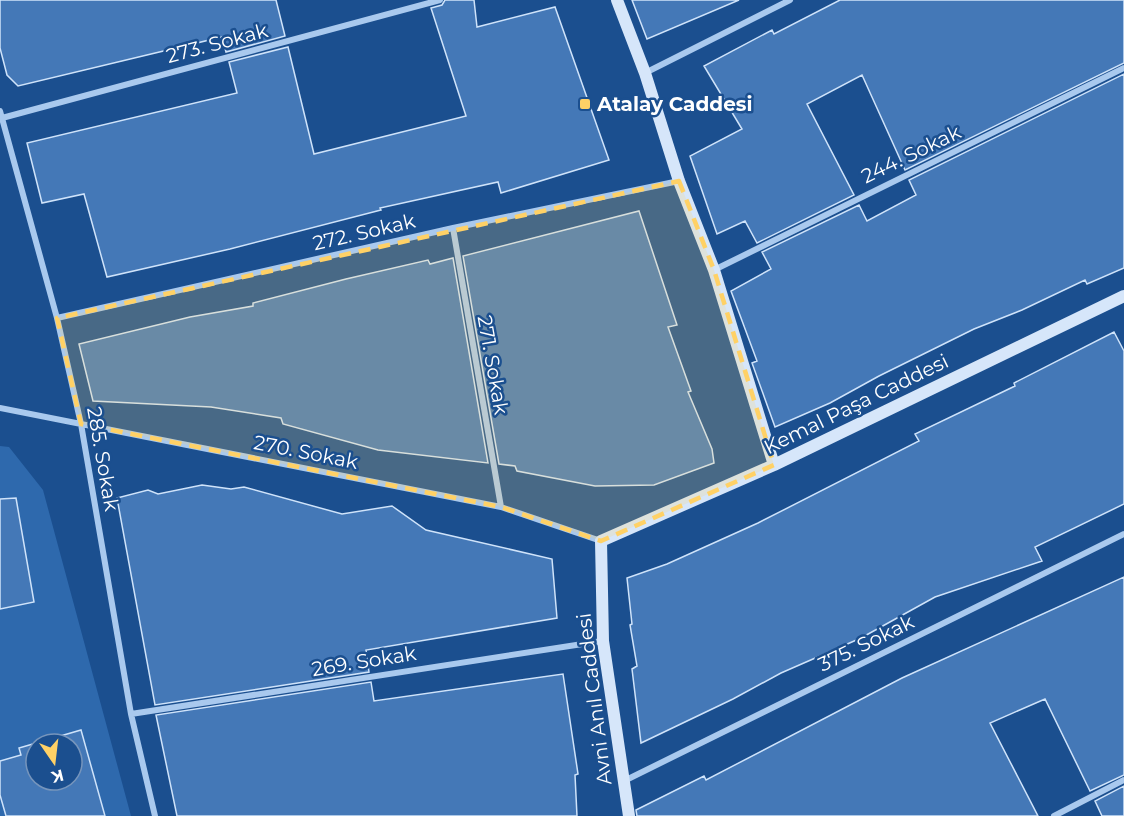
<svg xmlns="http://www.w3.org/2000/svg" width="1124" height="816" viewBox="0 0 1124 816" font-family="Montserrat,sans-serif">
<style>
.green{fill:#2e69ad;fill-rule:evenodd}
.building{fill:#4478b7;stroke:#cfe3fa;stroke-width:1.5;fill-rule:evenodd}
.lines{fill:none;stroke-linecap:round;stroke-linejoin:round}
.street{stroke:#a9c9ee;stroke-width:6}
.secondary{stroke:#d6e6fa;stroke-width:12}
.marked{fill:#ffd166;fill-opacity:0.2;stroke:#ffd166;stroke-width:4.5;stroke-dasharray:12 8;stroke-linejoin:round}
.poi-dot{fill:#ffd166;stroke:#1b4f8f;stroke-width:2}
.labels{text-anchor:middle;stroke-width:5;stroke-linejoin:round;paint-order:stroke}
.street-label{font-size:20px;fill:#fff;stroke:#1b4f8f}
.poi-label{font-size:20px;font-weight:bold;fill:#fff;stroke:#1b4f8f;text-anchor:start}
</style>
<rect width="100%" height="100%" fill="#1b4f8f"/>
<path class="green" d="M0,446L9,447L43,490L131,816H0ZM36,744H72V780H36Z"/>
<path class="building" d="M0,0H276L285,36L226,52L222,37L18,86L7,75L0,48Z
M445,0H474L477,27L555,7L609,160L501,193L498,182L380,208L381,210L230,249L107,277L84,194L42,203L27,143L237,93L229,62L288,47L314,154L466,116L431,8L442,5Z
M632,0H739L647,39Z
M840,0H1124V63L905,170L862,75L807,104L854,195L757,243L745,221L717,234L690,156L742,129L704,66L772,30L774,34Z
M1124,74V268L1087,284L1085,280L1022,310L974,329L879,376L830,403L775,427L752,363L757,361L731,291L771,269L762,252L859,205L867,221L916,195L909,180Z
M639,211L677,325L668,327L691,391L688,392L712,449L714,463L654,485L595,486L517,471L515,466L499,464L463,256Z
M453,258L488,463L378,450L283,424L281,418L211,407L93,401L79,344L190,317L253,306V303L346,279L428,260L430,264Z
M1114,332L1124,351V504L1035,547L1042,561L935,597L861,638L781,673L733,699L641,743L632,669L637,666L630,625L632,624L627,578L667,564L758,523L919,441L915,434L1015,386L1014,383Z
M202,485L231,489L244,487L342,514L392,506L426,530L552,559L557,618L366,650L369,672L155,705L117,498L148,490L158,494Z
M16,498L34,602L0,609V499Z
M1124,577V775L1090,791L1045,699L990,723L1038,816H637L636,810L704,776L706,780L902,678Z
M563,674L578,774L575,775L577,816H177L156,715L371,682L374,701Z
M81,730L105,816H6L0,795V761L21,755L19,748ZM36,744H72V780H36Z
M1124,786V816H1102L1095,801Z"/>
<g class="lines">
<path class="street" d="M645,73L790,0
M0,111L57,318L81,424L131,714L155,816
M2,118L440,0
M453,228L501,507
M714,270L1124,68
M57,318L453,228L679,181
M0,408L501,507L601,541
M131,714L602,641
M624,781L1124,534
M1054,816L1124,780"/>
<path class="secondary" d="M617,0L645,73L679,181L714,270L774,465
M629,816L603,641L601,541L774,465L1124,296"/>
</g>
<path class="marked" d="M679,181L714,270L774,465L601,541L501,507L81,424L57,318Z"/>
<rect class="poi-dot" x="579" y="98" width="12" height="12" rx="3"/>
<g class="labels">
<g class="street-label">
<text transform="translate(217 43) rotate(-15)" y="7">273. Sokak</text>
<text transform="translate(911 154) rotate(-26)" y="7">244. Sokak</text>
<text transform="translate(364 232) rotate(-13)" y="7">272. Sokak</text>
<text transform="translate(493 365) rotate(80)" y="7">271. Sokak</text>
<text transform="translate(856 404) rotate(-26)" y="7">Kemal Paşa Caddesi</text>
<text transform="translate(306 452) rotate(11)" y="7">270. Sokak</text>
<text transform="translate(103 459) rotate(80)" y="7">285. Sokak</text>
<text transform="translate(866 643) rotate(-26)" y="7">375. Sokak</text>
<text transform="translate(364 661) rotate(-9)" y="7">269. Sokak</text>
<text transform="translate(594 699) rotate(-97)" y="7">Avni Anıl Caddesi</text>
</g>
<g class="poi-label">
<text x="597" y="111">Atalay Caddesi</text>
</g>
</g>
<g transform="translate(54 762) rotate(166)"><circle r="28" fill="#1b4f8f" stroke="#7695bc" stroke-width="1.5"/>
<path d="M0-4.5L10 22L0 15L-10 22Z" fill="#ffd166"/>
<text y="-9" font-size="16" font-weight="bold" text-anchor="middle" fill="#ffffff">K</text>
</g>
</svg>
